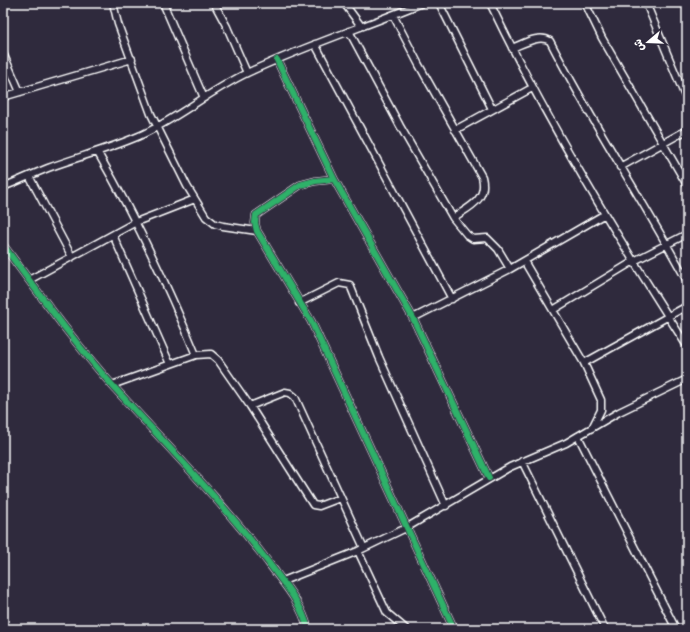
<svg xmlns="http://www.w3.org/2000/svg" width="690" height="632" viewBox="0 0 690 632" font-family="'Architects Daughter','Playpen Sans Arabic',sans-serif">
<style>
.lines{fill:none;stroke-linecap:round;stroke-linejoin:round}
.minor-casing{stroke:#fff;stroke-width:9}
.minor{stroke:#2f2a3d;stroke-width:6}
.cycleway-casing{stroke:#2f2a3d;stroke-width:8}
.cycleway{stroke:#2db169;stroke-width:6}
</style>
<rect width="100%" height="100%" fill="#2f2a3d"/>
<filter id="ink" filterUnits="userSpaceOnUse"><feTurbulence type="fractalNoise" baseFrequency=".025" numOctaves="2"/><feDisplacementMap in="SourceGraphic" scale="8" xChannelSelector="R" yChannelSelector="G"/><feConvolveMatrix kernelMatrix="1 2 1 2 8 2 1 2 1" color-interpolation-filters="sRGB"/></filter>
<g filter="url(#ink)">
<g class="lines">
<defs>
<path id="minor" d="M113,3L118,24L151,114L187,186L206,217L215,224L223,226L257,231
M163,3L204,98
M214,3L227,27L247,73
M344,3L361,26
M439,3L492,109
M490,3C547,122 616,235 687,346
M585,3L602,38L687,185
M646,3L687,101
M393,15L419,65L482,177C488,200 469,207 453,218
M349,31L400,126L453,218L467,235L473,239L487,238L498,249L510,269
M315,44L452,299
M512,48C523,44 539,34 550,41C592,123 643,200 687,281
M3,53L20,92
M277,60L334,179L413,318L489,478
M3,97L132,59
M455,130L532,88
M98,153C136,219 167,284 196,355
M620,167L687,130
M29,176L72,257
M334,179L315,181L300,185L256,215L255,223L257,231L311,321L454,629
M3,187C18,181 33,174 48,168C78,157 109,149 139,136C177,119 209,91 247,73C304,46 364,27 422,3
M113,235L170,364
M3,245C38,292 73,341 112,385C165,444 220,499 268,562C284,584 301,602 308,629
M524,261L584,363L687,306
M29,280L136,222L195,199
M299,303L339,283L350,285L379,357L446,506
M553,310L634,261L687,234
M413,318L510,269L605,214
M584,363L601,400V410L592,428
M112,385L196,355L211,354L218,360L250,406L313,505L319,506L340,498
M250,406L285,392L290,393L295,397L364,548
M578,436L676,629
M522,461L605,629
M358,551L387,613L406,629
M283,581L358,551L406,528L510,467L566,443L619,412L687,379"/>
</defs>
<use href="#minor" class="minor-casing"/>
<use href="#minor" class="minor"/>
<defs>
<path id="cycleway" d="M277,60L334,179L413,318L489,478
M334,179L315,181L300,185L256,215L255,223L257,231L311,321L454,629
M3,245C38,292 73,341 112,385C165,444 220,499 268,562C284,584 301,602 308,629"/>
</defs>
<use href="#cycleway" class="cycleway-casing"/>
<use href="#cycleway" class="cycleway"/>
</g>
</g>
<rect width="690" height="632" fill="none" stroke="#2f2a3d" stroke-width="16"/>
<rect x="8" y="8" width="674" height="616" fill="none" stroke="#fff" stroke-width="1.5" filter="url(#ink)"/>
<g transform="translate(648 42) rotate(251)" stroke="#2f2a3d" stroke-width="3" paint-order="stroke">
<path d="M0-3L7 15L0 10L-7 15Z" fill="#ffffff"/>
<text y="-6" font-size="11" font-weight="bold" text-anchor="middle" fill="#ffffff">ش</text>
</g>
</svg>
